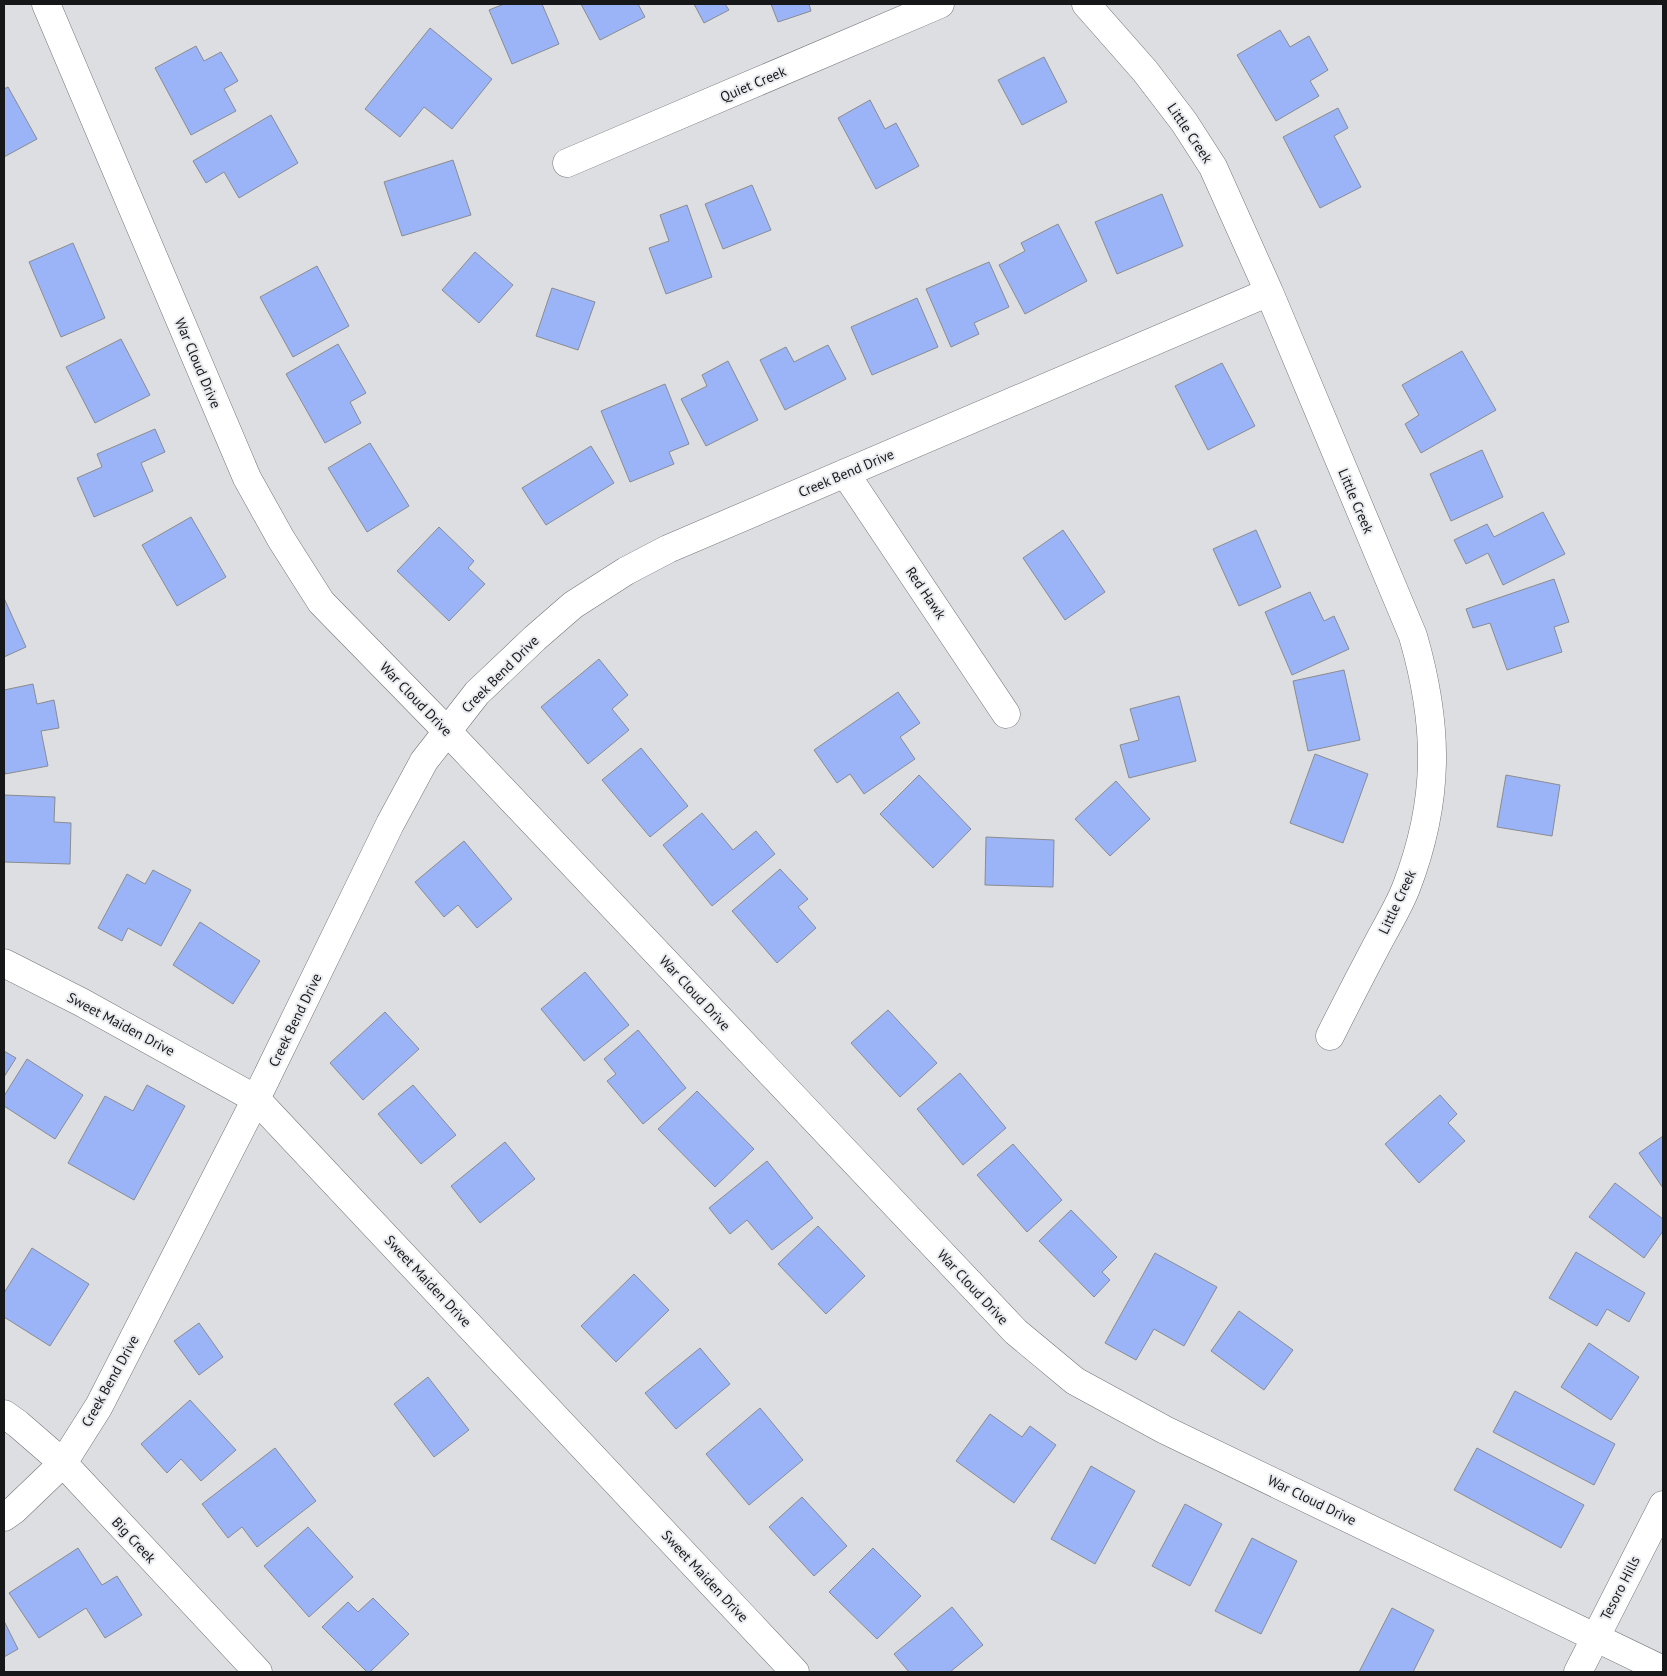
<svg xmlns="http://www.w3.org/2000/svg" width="1667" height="1676" viewBox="0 0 1667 1676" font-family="'PT Sans',sans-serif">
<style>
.building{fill:#9bb4f8;stroke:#8b8c90}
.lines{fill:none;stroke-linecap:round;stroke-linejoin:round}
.minor-casing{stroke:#747579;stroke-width:29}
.minor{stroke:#fff;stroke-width:28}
.labels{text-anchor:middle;stroke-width:4;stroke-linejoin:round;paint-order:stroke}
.street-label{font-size:14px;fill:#161718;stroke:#e9ebef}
</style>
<rect width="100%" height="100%" fill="#dcdee2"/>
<path class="building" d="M504,4H542L559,44L512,64L489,10Z
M581,4H638L645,17L600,40Z
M694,4H725L729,10L704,23Z
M771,4H809L811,11L778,22Z
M430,28L492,79L452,129L424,107L400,137L365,109Z
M1280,30L1290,47L1309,36L1328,70L1310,81L1319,96L1276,121L1237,55Z
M196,46L204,61L221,52L238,81L224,89L236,111L191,135L155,68Z
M1044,57L1067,102L1022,125L998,80Z
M8,87L37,139L4,157V89Z
M870,100L885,129L896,123L919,166L876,189L838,118Z
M1338,108L1348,128L1334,136L1361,187L1320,208L1283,137Z
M271,115L298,163L239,198L224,172L206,183L193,161Z
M453,160L471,215L402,236L384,182Z
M752,185L771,230L723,249L705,204Z
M1162,194L1183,246L1117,274L1095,222Z
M687,205L712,277L666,294L649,248L669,241L660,215Z
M1058,224L1087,281L1025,314L999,265L1025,251L1021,243Z
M73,243L105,318L61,337L29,262Z
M475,252L513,285L479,323L442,290Z
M989,262L1009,307L974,323L979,334L951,347L926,289Z
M317,266L349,326L293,357L260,297Z
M552,288L595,302L578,350L536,336Z
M917,298L938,347L872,375L851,327Z
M121,339L150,395L95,423L66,367Z
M338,344L366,393L350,402L361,423L325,443L286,374Z
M828,345L846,379L785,410L760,360L786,347L794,362Z
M1462,351L1496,410L1421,453L1405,424L1419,415L1402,385Z
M728,361L758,420L706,446L681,399L707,386L702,375Z
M1222,363L1255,426L1208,450L1175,386Z
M665,384L689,444L669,452L674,464L630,482L601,411Z
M155,429L165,452L141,463L153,491L94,517L77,478L102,467L97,454Z
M370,443L409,506L367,532L328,468Z
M591,446L614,483L546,525L522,488Z
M1482,450L1503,497L1451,521L1430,474Z
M1543,512L1565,554L1503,585L1488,553L1466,564L1454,540L1487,524L1494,537Z
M191,517L226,577L177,606L142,545Z
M439,527L474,561L468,568L485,584L449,621L397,571Z
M1063,530L1105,592L1065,620L1023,558Z
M1256,530L1281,587L1239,606L1213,549Z
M1554,579L1569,622L1554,627L1562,652L1507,670L1490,623L1473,628L1466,609Z
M1310,592L1324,621L1334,616L1349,649L1292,675L1265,612Z
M4,598L26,647L4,657Z
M599,659L628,695L612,709L629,730L588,764L541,707Z
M1344,670L1360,740L1308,751L1293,681Z
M33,684L37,704L54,700L59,728L41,731L48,766L5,774L4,767V690Z
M898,692L920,723L900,737L915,759L864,794L850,774L837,783L814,750Z
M1179,696L1196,761L1129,778L1120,745L1139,740L1130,709Z
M641,748L688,806L650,837L602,780Z
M1315,754L1368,774L1343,843L1290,823Z
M919,775L971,829L933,868L880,814Z
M1506,775L1560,785L1552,836L1497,827Z
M1116,781L1150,819L1110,856L1075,819Z
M4,795L55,797L54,822L71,823L70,864L4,862Z
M702,813L733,850L756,831L775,854L712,906L663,845Z
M986,837L1054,840L1053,887L985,885Z
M464,841L512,899L477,928L458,905L444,917L415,882Z
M780,869L808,899L798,907L816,928L777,963L732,911Z
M153,870L191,890L161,946L128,928L122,941L98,928L127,874L145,884Z
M200,922L260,961L233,1004L173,965Z
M585,972L629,1025L584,1061L541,1009Z
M888,1010L937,1063L900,1097L851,1043Z
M385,1012L419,1049L363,1100L330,1063Z
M638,1030L686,1088L643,1124L607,1081L616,1074L604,1059Z
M4,1051L16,1058L4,1077Z
M27,1059L83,1095L55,1139L4,1106V1096Z
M960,1073L1006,1128L963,1165L917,1109Z
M147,1085L185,1106L134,1200L68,1163L105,1096L133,1111Z
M413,1085L456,1135L421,1164L378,1114Z
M697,1091L754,1149L715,1187L658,1129Z
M1440,1095L1457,1114L1448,1123L1465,1141L1419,1183L1385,1144Z
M1663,1136V1188L1639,1153Z
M505,1142L535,1179L480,1223L451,1186Z
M1013,1144L1062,1200L1027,1232L977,1175Z
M767,1161L813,1218L772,1250L747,1220L730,1234L709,1208Z
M1615,1183L1663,1219V1231L1644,1258L1589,1217Z
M1071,1210L1117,1257L1102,1272L1110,1280L1094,1297L1039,1241Z
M818,1226L865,1276L826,1314L778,1264Z
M32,1248L89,1284L50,1346L4,1317V1293Z
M1576,1252L1645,1293L1629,1322L1607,1309L1597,1326L1549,1298Z
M1155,1253L1217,1287L1184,1346L1154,1329L1136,1360L1105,1343Z
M634,1274L669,1310L616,1362L581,1326Z
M1239,1311L1293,1350L1264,1390L1211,1351Z
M199,1323L223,1357L199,1375L174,1341Z
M1589,1343L1639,1377L1611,1420L1561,1387Z
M700,1348L730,1384L676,1429L645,1393Z
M428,1377L469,1430L434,1457L394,1404Z
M1515,1391L1615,1444L1594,1485L1493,1432Z
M190,1400L236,1450L201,1481L181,1459L167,1473L141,1444Z
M760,1408L803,1460L749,1505L706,1454Z
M990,1414L1022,1437L1030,1426L1056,1445L1014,1503L956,1461Z
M275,1448L316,1501L257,1547L242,1527L228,1538L202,1504Z
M1477,1448L1584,1505L1561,1548L1454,1490Z
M1091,1466L1135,1491L1095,1564L1051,1539Z
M802,1497L847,1546L814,1576L769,1527Z
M1185,1504L1222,1524L1190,1586L1152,1566Z
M308,1527L353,1577L309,1617L264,1566Z
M1252,1538L1297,1561L1261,1634L1215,1611Z
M78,1548L102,1585L117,1576L142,1615L105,1638L86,1608L39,1638L9,1593Z
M873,1548L921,1596L877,1639L829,1592Z
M373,1598L409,1634L370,1672H367L322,1627L348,1602L358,1612Z
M952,1607L983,1645L950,1672H909L894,1654Z
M1392,1608L1434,1630L1413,1672H1359Z
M4,1621L18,1649L4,1657Z"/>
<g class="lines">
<defs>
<path id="minor" d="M46,4L247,478L281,539L321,602L447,731L1016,1332L1075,1381L1165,1430L1663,1670
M1086,4L1145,71L1184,122L1213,167L1269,292L1413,636C1439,726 1440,800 1406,888C1399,906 1389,922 1380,939C1363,971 1346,1004 1330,1036
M567,163L940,4
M845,473L1006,714
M4,963L81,1002L256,1099L795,1672
M4,1414L18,1424L63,1463L258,1672
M4,1517L14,1510L63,1463L99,1406L256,1099L390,824L424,761L477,693L535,638L573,605L626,571L668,549L1269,292
M1578,1672L1663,1505"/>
</defs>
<use href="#minor" class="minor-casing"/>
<use href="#minor" class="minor"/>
</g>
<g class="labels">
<g class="street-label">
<text transform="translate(753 84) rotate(-23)" y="5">Quiet Creek</text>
<text transform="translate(1190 133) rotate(56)" y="5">Little Creek</text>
<text transform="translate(198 363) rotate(67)" y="5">War Cloud Drive</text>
<text transform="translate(846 473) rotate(-23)" y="5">Creek Bend Drive</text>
<text transform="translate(1356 501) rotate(67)" y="5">Little Creek</text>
<text transform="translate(926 593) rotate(56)" y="5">Red Hawk</text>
<text transform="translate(500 674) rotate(-45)" y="5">Creek Bend Drive</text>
<text transform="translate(416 699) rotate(46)" y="5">War Cloud Drive</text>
<text transform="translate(1397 902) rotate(-65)" y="5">Little Creek</text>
<text transform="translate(695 993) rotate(47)" y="5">War Cloud Drive</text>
<text transform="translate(295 1020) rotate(-64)" y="5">Creek Bend Drive</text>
<text transform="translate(121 1024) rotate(28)" y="5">Sweet Maiden Drive</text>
<text transform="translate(428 1281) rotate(47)" y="5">Sweet Maiden Drive</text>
<text transform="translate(973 1287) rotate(47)" y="5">War Cloud Drive</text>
<text transform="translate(110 1381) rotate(-61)" y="5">Creek Bend Drive</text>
<text transform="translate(1312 1500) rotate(26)" y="5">War Cloud Drive</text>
<text transform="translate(134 1540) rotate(47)" y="5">Big Creek</text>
<text transform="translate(705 1576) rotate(47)" y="5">Sweet Maiden Drive</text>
<text transform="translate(1620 1588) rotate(-63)" y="5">Tesoro Hills</text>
</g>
</g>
<rect width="1667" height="1676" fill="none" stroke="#161718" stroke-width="10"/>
</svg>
